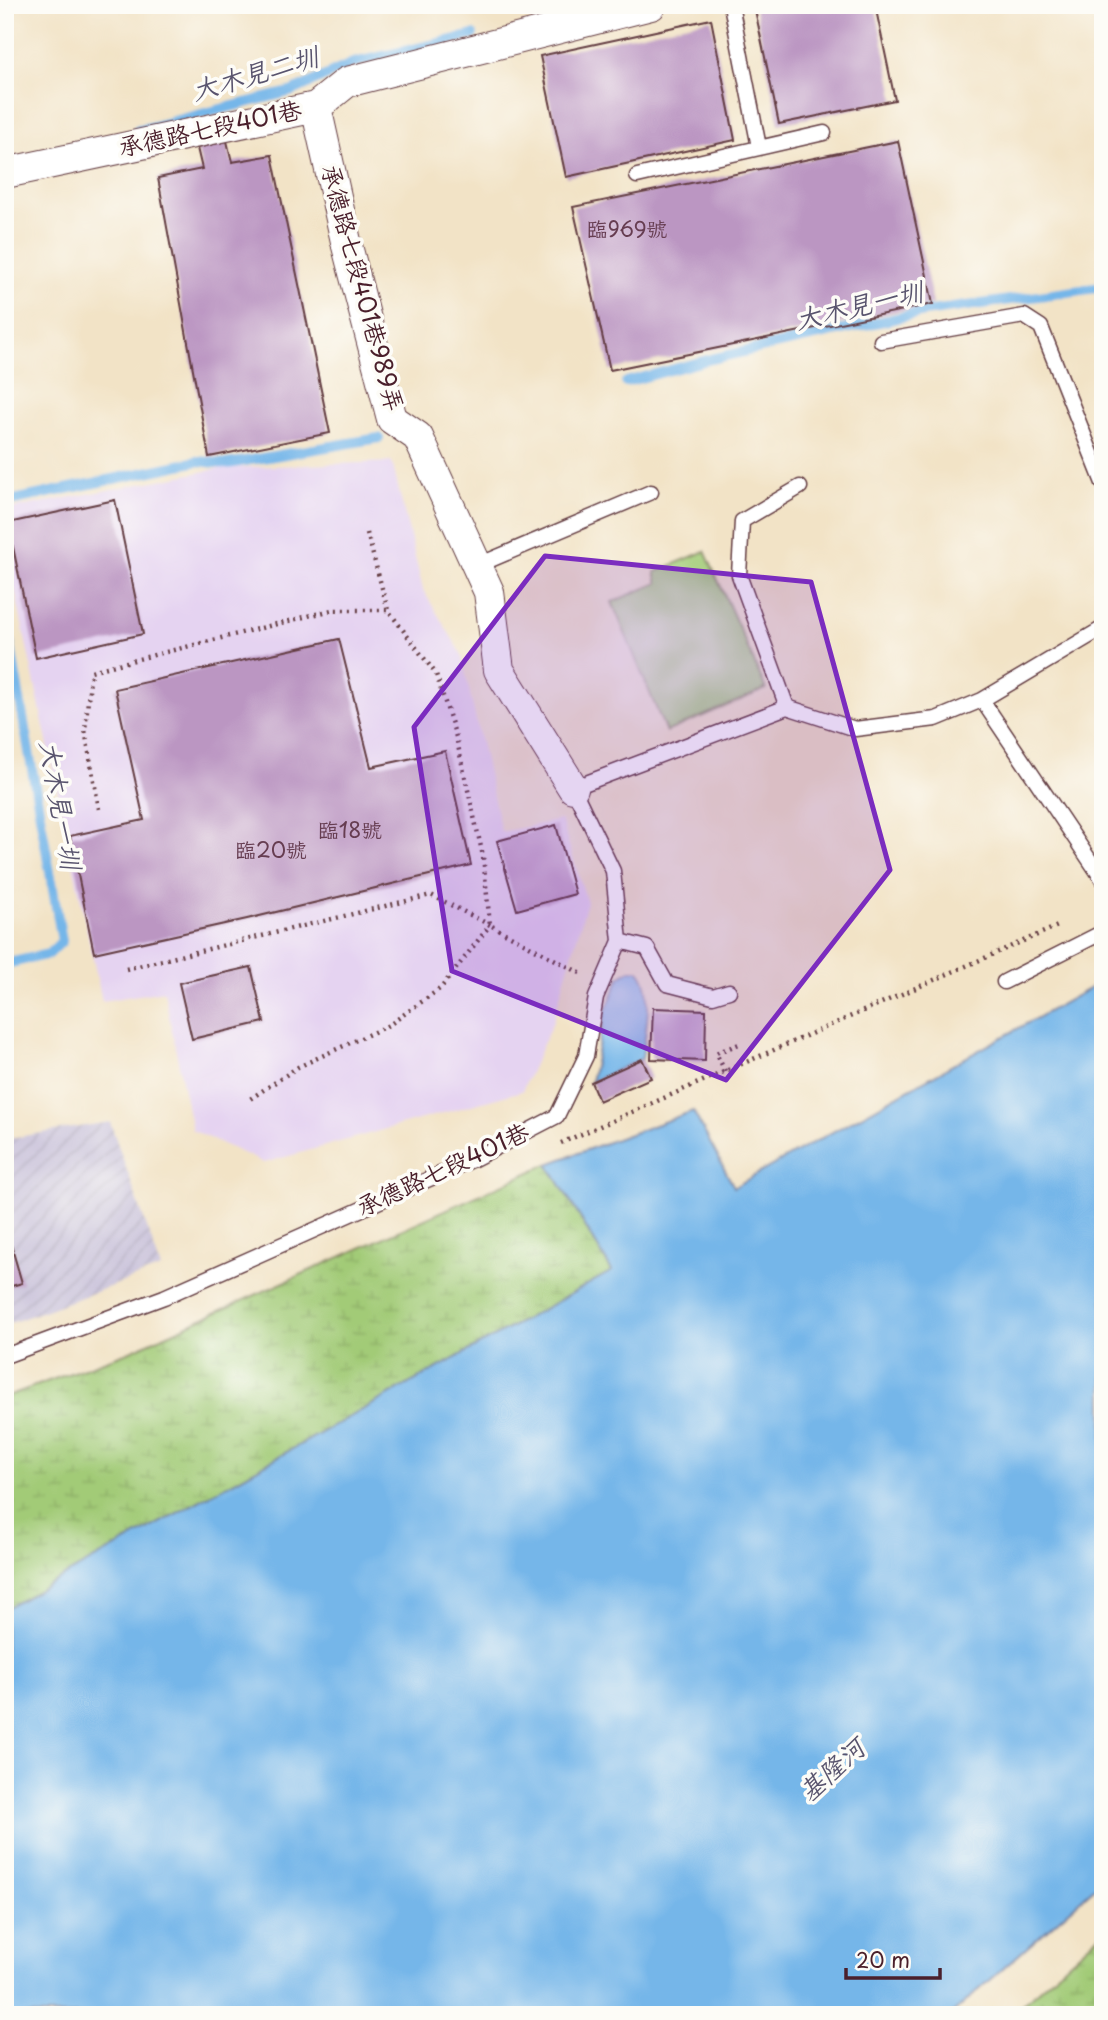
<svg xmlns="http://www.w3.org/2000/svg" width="1108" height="2020" viewBox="0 0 1108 2020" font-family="'Playpen Sans','LXGW WenKai TC',sans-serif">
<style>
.built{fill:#e5d3f1}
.industrial{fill:url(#industrial-furrows)}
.wetland{fill:url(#wetland-marsh);stroke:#767551;stroke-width:2}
.garden{fill:#a2cb77;stroke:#767551;stroke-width:2}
.water{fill:#75b6e9;stroke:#606a8a;stroke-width:2}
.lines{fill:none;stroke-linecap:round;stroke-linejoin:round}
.stream{stroke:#75b6e9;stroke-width:10}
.building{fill:#bb96c2}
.lane-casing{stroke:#633c42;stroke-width:17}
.street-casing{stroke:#633c42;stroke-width:32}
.path{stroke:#633c42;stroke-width:4.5;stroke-dasharray:2 5;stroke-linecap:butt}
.lane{stroke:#fff;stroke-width:14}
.street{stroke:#fff;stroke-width:30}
.marked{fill:#7b2cbf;fill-opacity:0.2;stroke:#7b2cbf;stroke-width:5;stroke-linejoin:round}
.labels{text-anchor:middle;stroke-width:7;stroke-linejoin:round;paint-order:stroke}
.number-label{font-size:21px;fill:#663d51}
.street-label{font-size:24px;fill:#4a1f2b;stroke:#fdfcf7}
.water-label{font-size:26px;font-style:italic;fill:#59546e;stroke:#fdfcf7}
</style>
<defs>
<pattern id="industrial-furrows" width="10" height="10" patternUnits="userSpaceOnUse" patternTransform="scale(1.75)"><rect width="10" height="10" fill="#c7c0d9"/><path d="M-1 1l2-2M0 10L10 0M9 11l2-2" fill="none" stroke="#aca5ba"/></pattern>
<pattern id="wetland-marsh" width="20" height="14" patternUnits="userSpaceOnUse" patternTransform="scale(1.75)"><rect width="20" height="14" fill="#a2cb77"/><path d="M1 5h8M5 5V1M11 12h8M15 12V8" fill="none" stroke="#8dae67"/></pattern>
</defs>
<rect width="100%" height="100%" fill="#fdfcf7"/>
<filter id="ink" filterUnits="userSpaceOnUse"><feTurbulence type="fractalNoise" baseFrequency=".0143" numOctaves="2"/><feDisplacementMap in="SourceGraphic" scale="14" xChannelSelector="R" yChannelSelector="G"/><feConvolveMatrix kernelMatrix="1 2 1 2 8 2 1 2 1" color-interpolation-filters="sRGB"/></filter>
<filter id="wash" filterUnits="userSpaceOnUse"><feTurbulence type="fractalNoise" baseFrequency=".00686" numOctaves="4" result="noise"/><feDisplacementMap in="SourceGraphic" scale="28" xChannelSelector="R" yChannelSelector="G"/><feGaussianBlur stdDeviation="1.57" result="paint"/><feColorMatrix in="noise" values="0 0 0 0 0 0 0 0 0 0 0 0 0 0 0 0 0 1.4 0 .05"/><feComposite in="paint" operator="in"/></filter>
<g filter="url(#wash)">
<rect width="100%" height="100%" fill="#f2e3c6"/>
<path class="built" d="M392,462L423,590L461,653L501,832L561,820L587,902L552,1024L522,1091L264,1163L192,1130L164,991L102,1001L5,543V510L222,468Z"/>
<path class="industrial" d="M110,1122L161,1268L5,1325V1139Z"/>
<path class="wetland" d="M548,1164L612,1271L5,1609V1397L128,1352Z
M1103,1932V2015H1010Z"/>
<path class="garden" d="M705,551L766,689L666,732L612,602L658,583L655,572Z"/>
<path class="water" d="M630,970H638C656,987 645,1034 642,1059L591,1082L605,1012L620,977Z
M1103,981V1880L951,2015H5V1609L612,1271L548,1164L693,1111L734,1187Z"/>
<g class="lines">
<path class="stream" d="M138,130L293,91L353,63L473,35
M626,382L711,359L924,312L1103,287
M5,502L198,461L227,464L379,438
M5,614L62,941L49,954L5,964"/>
</g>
<g id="blocks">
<path class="building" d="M754,5H875L895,100L779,124Z
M711,19L735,140L566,177L540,56Z
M227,141L232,162L272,155L330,433L209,457L158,178L202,169L197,148Z
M898,141L933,304L610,370L573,207Z
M115,500L143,634L36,658L8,523Z
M339,639L371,767L445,751L471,865L247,919L94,953L70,836L144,820L115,689Z
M556,825L575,894L517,910L497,841Z
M251,967L264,1022L192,1039L179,983Z
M653,1008L706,1010L705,1061L651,1059Z
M642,1059L651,1078L599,1101L591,1082Z
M5,1224L22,1283L5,1288Z"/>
</g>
</g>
<g filter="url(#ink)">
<use href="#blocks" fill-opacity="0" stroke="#633c42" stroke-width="2"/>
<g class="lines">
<defs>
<path id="lane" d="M731,5L759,147
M637,176L824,133
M881,341L1024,316L1041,327L1103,483
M476,566L651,492
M982,700L1103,628
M787,707L739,575L742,521L800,487
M620,941L647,948L667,984L713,996L729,991
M1004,982L1103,932
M5,1356L164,1297L474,1159L557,1116L586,1056L596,997L620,941L613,871L573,788L787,707L855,729L936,719L982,700L1103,880"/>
<path id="street" d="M316,107L347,246L392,419L418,437L489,592L499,670L573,788
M5,173L316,107L347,82L651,5"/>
</defs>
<use href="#lane" class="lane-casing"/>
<use href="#street" class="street-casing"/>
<path class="path" d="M367,533L388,610
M99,809L85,730L91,671L332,610H388L436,674L456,737L483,856L490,925L582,974
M126,969L431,895L490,925L441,988L389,1025L298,1067L247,1101
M725,1071L716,1053L739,1044
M561,1143L1060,925"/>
<use href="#lane" class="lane"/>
<use href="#street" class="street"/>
</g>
</g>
<path class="marked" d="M545,556L811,582L890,870L726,1080L452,971L414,727Z"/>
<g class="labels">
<g class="number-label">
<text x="627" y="237">臨969號</text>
<text x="350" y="838">臨18號</text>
<text x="271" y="858">臨20號</text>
</g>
<g class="street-label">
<text transform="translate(210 129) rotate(-12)" y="8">承德路七段401巷</text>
<text transform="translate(362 288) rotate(75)" y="8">承德路七段401巷989弄</text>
<text transform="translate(443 1170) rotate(-25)" y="8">承德路七段401巷</text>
</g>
<g class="water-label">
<text transform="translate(255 74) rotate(-16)" y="9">大木見二圳</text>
<text transform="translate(859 306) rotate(-13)" y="9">大木見一圳</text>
<text transform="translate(60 805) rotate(80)" y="9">大木見一圳</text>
<text transform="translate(832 1770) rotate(-42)" y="9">基隆河</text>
</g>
</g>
<rect width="1108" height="2020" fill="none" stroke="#fdfcf7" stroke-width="28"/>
<path d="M846 1968v10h94v-10" fill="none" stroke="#4a1f2b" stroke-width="3.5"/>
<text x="856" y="1968" font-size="21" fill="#4a1f2b" stroke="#fdfcf7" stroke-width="5" paint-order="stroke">20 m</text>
</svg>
